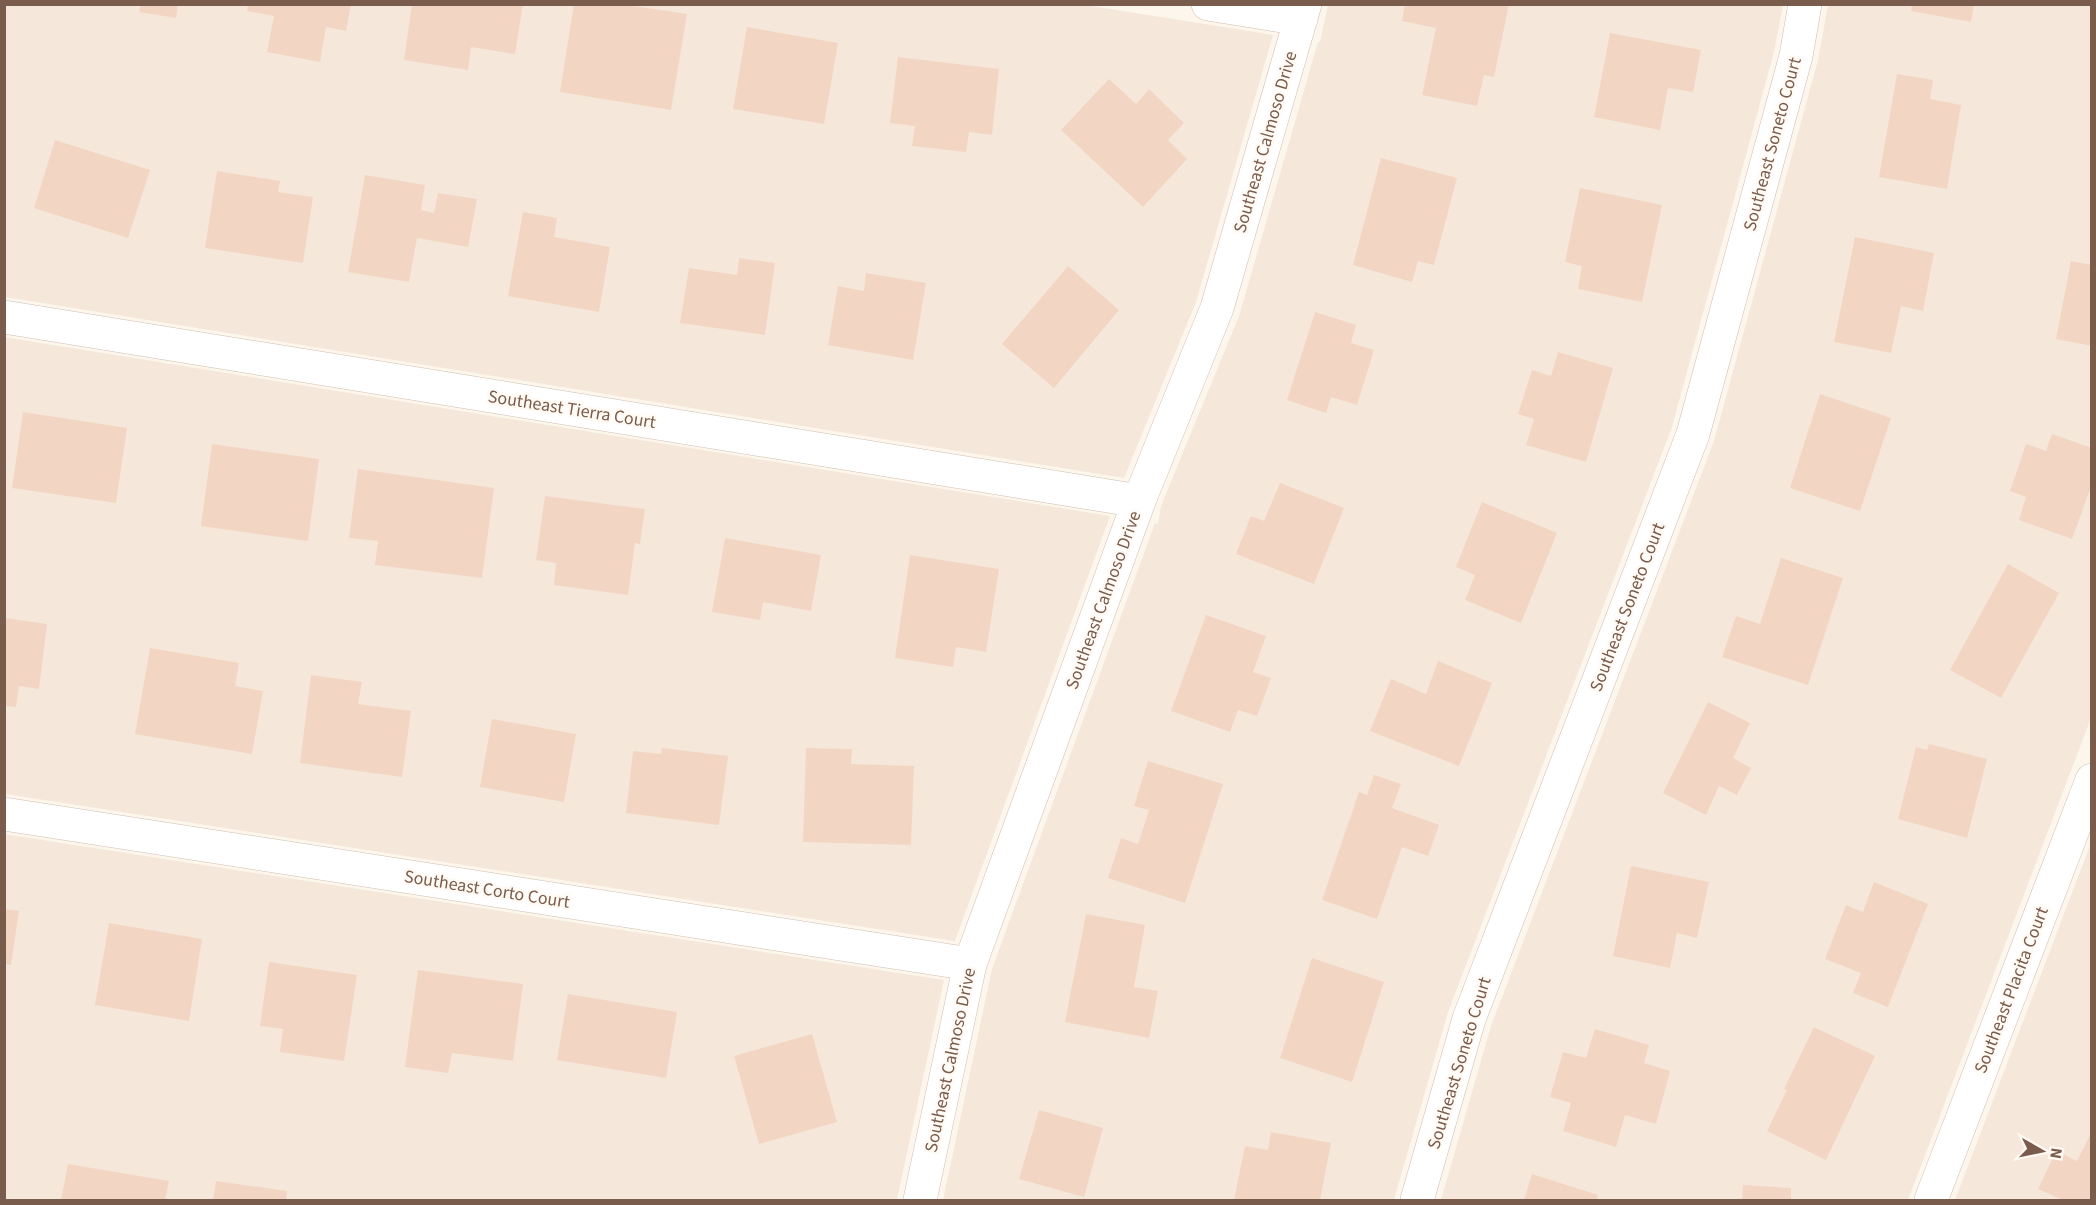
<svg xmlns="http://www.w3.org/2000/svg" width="2096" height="1205" viewBox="0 0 2096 1205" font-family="'Source Sans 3',sans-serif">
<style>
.residential{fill:#f5e8da}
.building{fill:#f3d5c3}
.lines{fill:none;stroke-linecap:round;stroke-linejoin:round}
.minor-casing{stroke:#d1beb0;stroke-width:34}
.minor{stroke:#fff;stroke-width:33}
.labels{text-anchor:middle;stroke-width:5;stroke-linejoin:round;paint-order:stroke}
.street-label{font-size:18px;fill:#7a5c4d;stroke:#fffaf3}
</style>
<rect width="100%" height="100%" fill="#fdf6ec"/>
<path class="residential" d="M1079,4L1273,35L1196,302L1124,478L5,297L4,5Z
M1328,5H1783L1774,52L1672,427L1448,1012L1394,1200H943L992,969L1155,523L1158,524L1161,506L1239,316L1318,42H1320Z
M1828,5H2091V718L1908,1200H1441L1491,1026L1714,441L1818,60Z
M4,337L1110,516L955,941L5,794Z
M4,834L944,980L897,1200H5Z
M2091,843V1200H1955Z"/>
<path class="building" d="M141,4H178L176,18L139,12Z
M248,4H351L346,31L326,27L320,62L267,52L274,16L247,11Z
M412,4H523L515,54L471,47L468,70L404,60Z
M574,4H621L687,14L671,110L560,92Z
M1405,4H1509L1494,77L1484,75L1477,106L1422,95L1436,28L1402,21Z
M1912,4H1974L1971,22L1911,11Z
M747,27L838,43L824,124L733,109Z
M1610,33L1701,50L1693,92L1668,88L1660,130L1594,117Z
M898,57L999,69L992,135L969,132L966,152L912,146L915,126L890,123Z
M1897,74L1933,80L1930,99L1961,105L1947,189L1879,177Z
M1109,79L1136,104L1149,89L1184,123L1168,140L1187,159L1143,207L1061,130Z
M55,140L150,170L128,238L34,208Z
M1381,158L1457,178L1434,265L1418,261L1412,282L1353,265Z
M217,171L280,181L278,192L313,197L303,263L205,248Z
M365,175L425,185L421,210L434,213L438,193L477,199L468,247L417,238L409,282L348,272Z
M1580,188L1662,205L1642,302L1578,289L1582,266L1565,262Z
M523,212L557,218L554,237L610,247L599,312L508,296Z
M1855,237L1934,253L1923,311L1901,306L1891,353L1834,342Z
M739,258L775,263L765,335L680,323L689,268L737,275Z
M2071,261L2092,265V346L2056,339Z
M1068,266L1119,310L1054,388L1002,344Z
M866,273L926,283L913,360L828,345L838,286L864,291Z
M1315,312L1356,325L1351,343L1374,350L1357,405L1331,397L1326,413L1287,400Z
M1558,352L1613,368L1586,462L1526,445L1534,419L1518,414L1532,370L1551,376Z
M1820,394L1891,418L1860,511L1790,488Z
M23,412L127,428L116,503L12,488Z
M2052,434L2092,448V484L2072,539L2019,520L2026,497L2010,491L2026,444L2046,451Z
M212,444L319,459L308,541L201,526Z
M358,469L494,488L482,578L375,565L378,541L349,538Z
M1280,483L1344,508L1314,584L1236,554L1251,516L1264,521Z
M545,496L645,509L640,544L635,543L628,595L554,585L556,563L536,560Z
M1482,502L1557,533L1521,623L1465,600L1475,575L1456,567Z
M725,538L821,555L811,611L763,602L760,620L712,612Z
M910,555L999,569L986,652L956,647L953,667L895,658Z
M1781,558L1843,578L1808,685L1722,657L1736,616L1760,624Z
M2008,564L2059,593L2001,698L1950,670Z
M1206,615L1266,636L1253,672L1271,678L1257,716L1238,710L1230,732L1171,711Z
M4,618L47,624L39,689L19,686L16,707L4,706Z
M150,648L239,663L235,686L263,691L252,754L135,734Z
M1438,661L1492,683L1459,766L1370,731L1391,679L1426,694Z
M311,675L362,682L358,704L411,711L402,777L300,763Z
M1708,702L1750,723L1733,758L1751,768L1737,795L1719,786L1706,815L1663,793Z
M492,719L576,734L564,802L480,787Z
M1929,744L1987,759L1967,838L1898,819L1916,747L1927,750Z
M662,748L728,756L719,825L626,813L633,751L661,754Z
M806,748L852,749L851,764L914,766L911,845L803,842Z
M1148,761L1223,784L1185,903L1108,878L1121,838L1138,844L1149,810L1134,806Z
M1374,775L1401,784L1392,808L1439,825L1428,856L1402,847L1377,919L1322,900L1359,792L1367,795Z
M1631,866L1709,882L1697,938L1677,933L1670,968L1613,956Z
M1874,882L1928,904L1888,1007L1853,993L1861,973L1825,959L1846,905L1863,912Z
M4,909L19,911L11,965L4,964Z
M1086,914L1145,925L1134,987L1158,991L1149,1038L1065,1022Z
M109,923L202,939L189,1021L95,1005Z
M1312,958L1384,982L1352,1082L1280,1058Z
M269,962L357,975L344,1061L280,1052L283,1029L260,1026Z
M418,970L523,984L513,1061L452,1053L448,1073L405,1067Z
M568,994L677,1012L666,1078L557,1060Z
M1814,1027L1875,1056L1826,1160L1767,1131L1787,1090L1784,1089Z
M1595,1029L1649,1045L1644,1063L1670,1071L1656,1124L1625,1115L1616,1147L1563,1131L1571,1103L1550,1097L1563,1052L1586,1058Z
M812,1034L837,1122L759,1144L734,1056Z
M1039,1110L1103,1128L1084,1197L1019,1179Z
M2092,1131V1200H2063L2038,1189L2056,1151L2077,1161Z
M1271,1132L1331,1143L1320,1200H1234L1245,1146L1268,1150Z
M68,1164L169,1181L165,1200H61Z
M1532,1174L1598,1195L1597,1200H1524Z
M216,1181L287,1191L286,1200H213Z
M1743,1185L1791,1188V1200H1742Z"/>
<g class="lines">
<defs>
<path id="minor" d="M1208,4L1301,19
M4,317L1139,501
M4,814L970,964
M920,1200L970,964L1139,501L1217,308L1305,4
M1417,1200L1469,1019L1693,434L1796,56L1805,4
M1931,1200L2092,780"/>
</defs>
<use href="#minor" class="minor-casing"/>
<use href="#minor" class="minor"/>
</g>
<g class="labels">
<g class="street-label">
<text transform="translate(1265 142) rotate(-74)" y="6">Southeast Calmoso Drive</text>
<text transform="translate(1772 144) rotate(-75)" y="6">Southeast Soneto Court</text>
<text transform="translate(572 409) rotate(9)" y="6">Southeast Tierra Court</text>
<text transform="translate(1103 600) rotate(-70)" y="6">Southeast Calmoso Drive</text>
<text transform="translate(1627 607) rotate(-69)" y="6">Southeast Soneto Court</text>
<text transform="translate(487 889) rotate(9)" y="6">Southeast Corto Court</text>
<text transform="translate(2011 990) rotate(-69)" y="6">Southeast Placita Court</text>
<text transform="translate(950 1060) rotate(-78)" y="6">Southeast Calmoso Drive</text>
<text transform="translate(1459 1063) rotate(-73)" y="6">Southeast Soneto Court</text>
</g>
</g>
<rect width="2096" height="1205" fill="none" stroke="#7a5c4d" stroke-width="12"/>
<g transform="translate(2042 1151) rotate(99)" stroke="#fffaf3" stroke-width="4.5" paint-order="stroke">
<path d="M0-4.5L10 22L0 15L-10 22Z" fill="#7a5c4d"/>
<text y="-9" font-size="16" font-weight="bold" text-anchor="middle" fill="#7a5c4d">N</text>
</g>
</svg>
